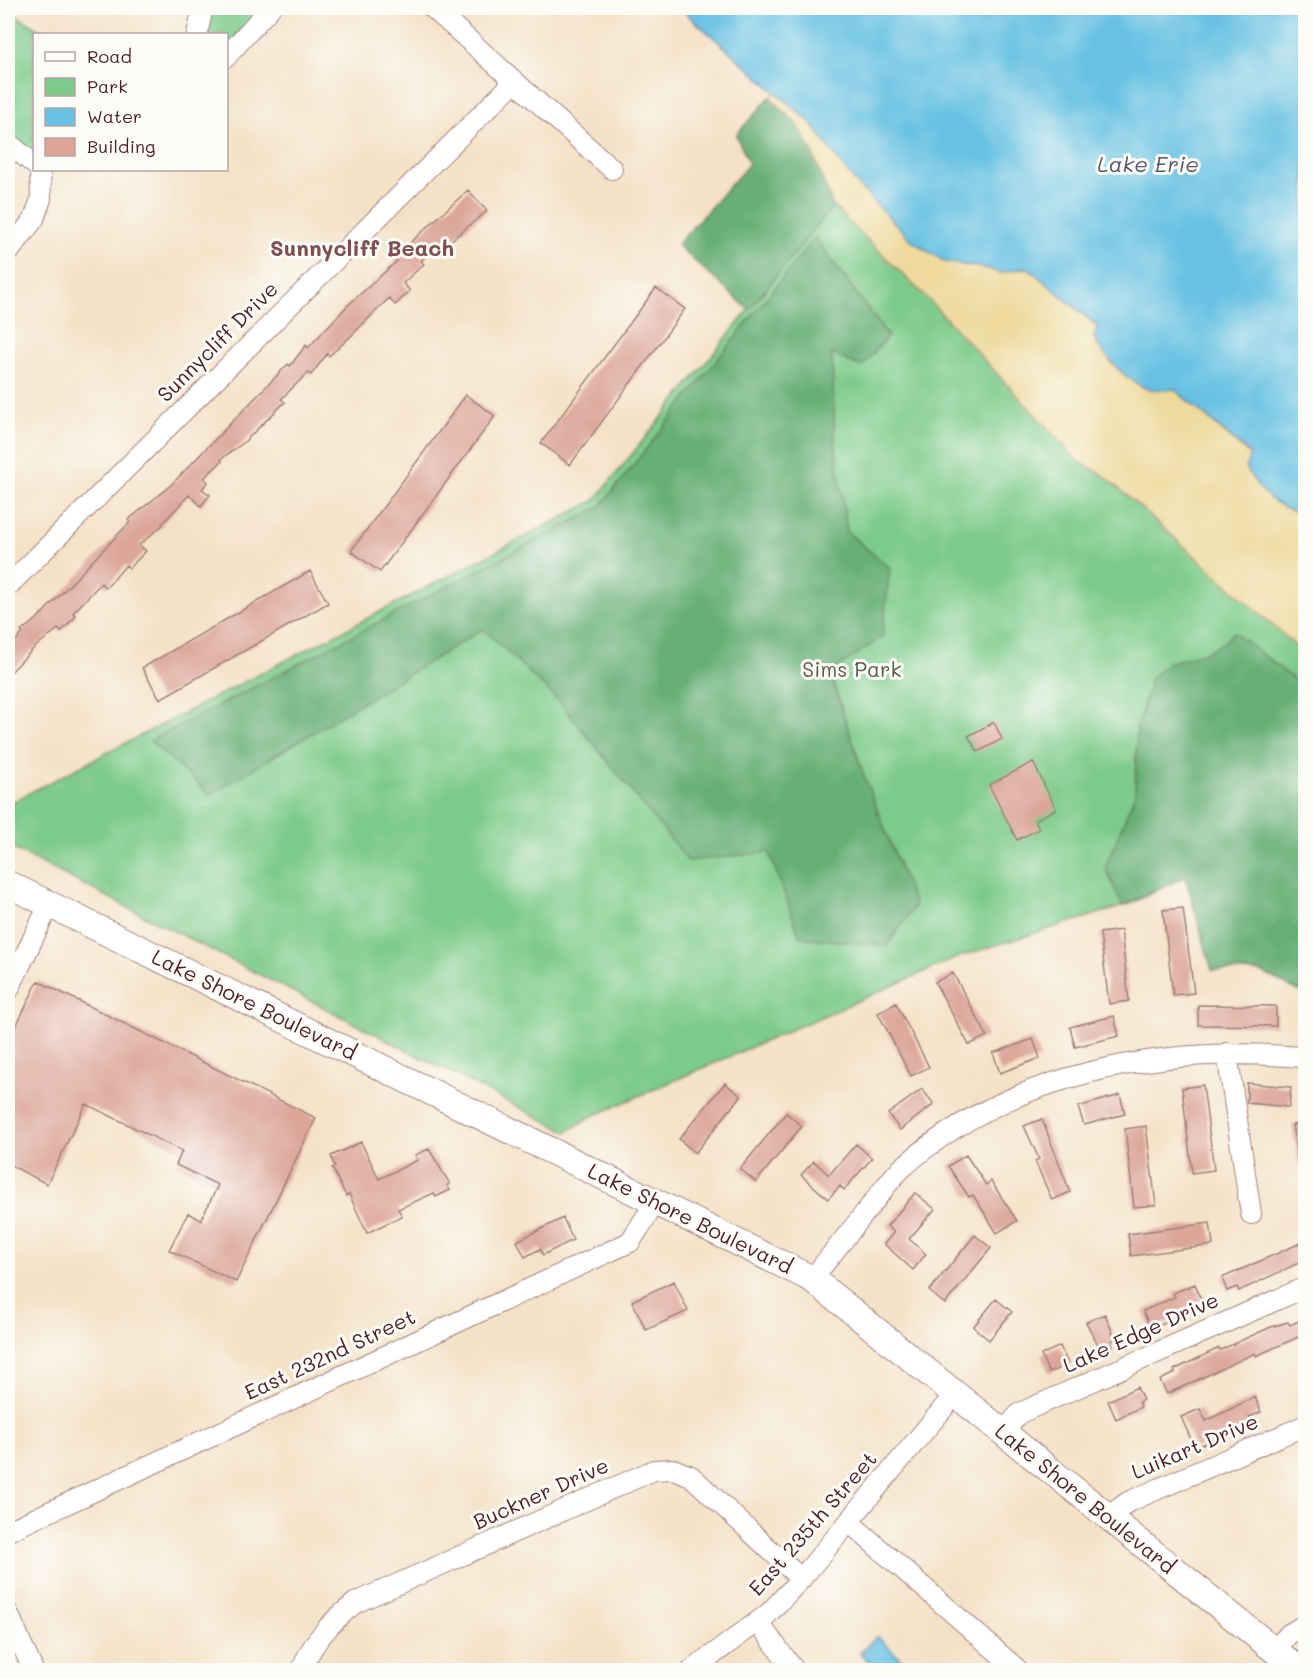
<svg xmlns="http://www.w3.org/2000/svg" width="1313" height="1678" viewBox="0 0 1313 1678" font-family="Mali,sans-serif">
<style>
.green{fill:#7dcb8a;stroke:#64755a;stroke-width:1.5}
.forest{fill:#66af76;stroke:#586750;stroke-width:1.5}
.sand{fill:#eeda9e;stroke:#9c7c64;stroke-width:1.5}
.water{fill:#66c1e3;stroke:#587087;stroke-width:1.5}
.building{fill:#dca599}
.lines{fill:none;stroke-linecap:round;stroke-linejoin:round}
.minor-casing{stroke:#9f807a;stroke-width:22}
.major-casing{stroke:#9f807a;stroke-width:28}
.minor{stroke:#fff;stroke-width:20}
.major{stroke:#fff;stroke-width:26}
.labels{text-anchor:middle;stroke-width:6;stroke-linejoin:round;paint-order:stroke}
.street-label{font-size:21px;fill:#4a1f2b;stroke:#fdfcf7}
.park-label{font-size:21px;fill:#5c5b4c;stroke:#fdfcf7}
.water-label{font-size:22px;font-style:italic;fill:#54586b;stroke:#fdfcf7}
.neighbourhood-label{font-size:22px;font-weight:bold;fill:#7d4e52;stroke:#fdfcf7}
</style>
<rect width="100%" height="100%" fill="#fdfcf7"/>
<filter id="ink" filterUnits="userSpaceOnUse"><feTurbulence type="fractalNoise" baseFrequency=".0167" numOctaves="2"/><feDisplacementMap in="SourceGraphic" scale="12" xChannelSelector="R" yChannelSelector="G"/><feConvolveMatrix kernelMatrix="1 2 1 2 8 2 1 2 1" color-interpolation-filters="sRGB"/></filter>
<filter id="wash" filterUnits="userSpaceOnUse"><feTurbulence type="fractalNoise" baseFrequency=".008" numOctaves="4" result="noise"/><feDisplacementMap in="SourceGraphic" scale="24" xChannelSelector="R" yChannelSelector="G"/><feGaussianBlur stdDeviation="1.35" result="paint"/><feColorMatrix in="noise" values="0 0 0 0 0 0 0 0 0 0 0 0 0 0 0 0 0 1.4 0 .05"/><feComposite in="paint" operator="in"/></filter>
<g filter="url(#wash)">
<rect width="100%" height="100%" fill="#f4e2c8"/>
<path class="green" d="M203,8H270L227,57L226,34H197Z
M8,10L46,34H34V164L8,143Z
M833,206L928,299L1078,461L1105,476L1305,654V805L1253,842L1130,904L961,956L588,1118L567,1132L8,846V804L594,501Z"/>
<path class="forest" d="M770,97L798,125L812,151L833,206L749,310L677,245L749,164L736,135Z
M815,237L888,336L862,367L832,354L835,442L847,532L890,568L882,637L830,673L864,776L915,906L887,946L800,937L769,852L688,861L559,701L483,629L210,795L150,741L600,507Z
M1234,632L1294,679L1305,685V990L1298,991L1261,972L1212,970L1185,876L1123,906L1105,868L1135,794L1137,728L1151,678L1168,663L1206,652L1223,643Z"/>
<path class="sand" d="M776,92L811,123L856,183L945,262L986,268L1000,273L1027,267L1098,327L1111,363L1149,389H1174L1250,455L1305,516V654L1105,476L1078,461L928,299L833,206L812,151L798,125L770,97Z"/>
<path class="water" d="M680,8H1305V516C1277,508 1259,493 1246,467L1250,454L1174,389C1167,389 1156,391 1149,389C1130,384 1102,355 1094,337L1098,326L1027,267L1000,273L986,268L945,262L912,241L856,183L811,123Z
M877,1636L912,1670H877L860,1653Z"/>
<g id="blocks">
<path class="building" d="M468,190L487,211L449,242L445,237L421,261L424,264L403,283L410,291L395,305L389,298L350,337L329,356L327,354L311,375L308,373L281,399L285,402L243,443L221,459L222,461L204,478L208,482L202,489L210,495L201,506L189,495L162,524L163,525L139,545L146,551L129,568L126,565L106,588L101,583L73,613L76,616L61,632L58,629L35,647L8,675V649L23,633L21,631L37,619L130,522L128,520L169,487L288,364L290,366L306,345L308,348L347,306L397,261L395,259L411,242Z
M656,288L685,309L570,465L541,443Z
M466,395L495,416L380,572L351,551Z
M310,571L328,603L160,699L142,668Z
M994,722L1002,739L978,752L968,736Z
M1033,762L1056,809L1035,820L1039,829L1017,840L989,785Z
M1183,908L1194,993L1173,995L1163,910Z
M1121,930L1129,1001L1109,1004L1100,933Z
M953,973L987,1036L969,1045L935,982Z
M38,981L316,1118L236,1282L169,1250L188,1213L201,1220L218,1185L176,1165L182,1151L86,1104L47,1184L8,1164V1043Z
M896,1003L929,1067L911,1076L878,1013Z
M1198,1005L1276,1006V1026L1198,1025Z
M1114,1016L1119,1036L1075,1047L1070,1027Z
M1033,1039L1040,1058L1000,1073L993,1053Z
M725,1083L741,1096L695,1153L679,1139Z
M1247,1083L1291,1087L1289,1107L1247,1103Z
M1203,1085L1214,1170L1192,1173L1182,1088Z
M922,1089L934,1104L900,1130L888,1114Z
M1120,1095L1125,1114L1084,1125L1078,1107Z
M786,1113L802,1126L756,1182L740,1169Z
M1042,1119L1070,1192L1052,1200L1035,1161L1039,1159L1024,1126Z
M1305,1123V1167H1299L1292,1125Z
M1146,1126L1156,1205L1134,1207L1125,1129Z
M361,1142L379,1179L418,1160L415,1155L429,1149L450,1184L447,1185L450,1190L436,1197L434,1193L398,1209L402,1216L367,1233L349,1194L346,1196L332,1168L335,1167L331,1156Z
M856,1144L872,1158L844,1190L840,1186L828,1199L801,1175L814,1161L829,1175Z
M966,1155L986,1185L991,1181L1017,1221L997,1233L973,1195L969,1197L948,1166Z
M915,1193L935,1209L909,1239L926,1254L913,1270L884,1244L894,1232L887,1226Z
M563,1218L573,1240L543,1255L540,1249L525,1257L517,1241Z
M1210,1223L1213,1245L1131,1256L1128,1234Z
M975,1235L991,1248L945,1304L929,1291Z
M1305,1241V1260L1239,1291L1237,1287L1227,1291L1222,1278Z
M674,1281L688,1311L646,1330L632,1301Z
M1195,1284L1204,1306L1151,1329L1143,1311L1175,1297L1173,1293Z
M996,1299L1012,1312L989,1340L973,1327Z
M1105,1314L1115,1339L1111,1341L1113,1345L1101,1350L1086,1322Z
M1305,1318V1334L1256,1356L1255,1353L1167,1394L1160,1380L1175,1373L1174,1370L1219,1348L1220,1350L1271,1327L1288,1322L1290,1325Z
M1060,1346L1068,1364L1049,1373L1041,1355Z
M1137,1387L1143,1400L1139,1402L1141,1407L1116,1419L1108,1401Z
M1255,1397L1261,1412L1249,1417L1252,1424L1207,1446L1206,1443L1195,1448L1181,1417L1200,1409L1206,1421Z"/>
</g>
</g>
<g filter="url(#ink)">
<use href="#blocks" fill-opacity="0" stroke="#9f807a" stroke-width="1.5"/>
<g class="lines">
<defs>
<path id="minor" d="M433,8L612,169
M197,34L203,8
M226,57L270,8
M8,143L34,164
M8,253L34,219L41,199L40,170
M8,586L514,82
M8,991L49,905
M1227,1053L1251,1214
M812,1279C832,1254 852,1229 872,1204C881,1193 890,1179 901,1169C1006,1073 1164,1045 1301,1057
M1003,1432L1020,1413L1306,1287
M1106,1518L1128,1502L1306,1425
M849,1522L1018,1670
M8,1531L630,1242L655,1203
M8,1613L33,1670
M758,1622L794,1670
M1275,1650L1289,1634L1306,1624
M302,1670C311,1642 332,1621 355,1603L654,1470L673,1469L691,1476L801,1579
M692,1670L768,1614L801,1579L956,1393"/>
<path id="major" d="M8,884L812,1279L1299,1670"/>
</defs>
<use href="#minor" class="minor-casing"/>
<use href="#major" class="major-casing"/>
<use href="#minor" class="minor"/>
<use href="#major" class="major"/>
</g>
</g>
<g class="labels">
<g class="street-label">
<text transform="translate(218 342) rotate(-45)" y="7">Sunnycliff Drive</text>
<text transform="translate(254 1005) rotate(26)" y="7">Lake Shore Boulevard</text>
<text transform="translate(690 1219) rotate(26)" y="7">Lake Shore Boulevard</text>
<text transform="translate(1141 1333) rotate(-24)" y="7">Lake Edge Drive</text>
<text transform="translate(330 1355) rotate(-25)" y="7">East 232nd Street</text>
<text transform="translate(1195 1447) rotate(-23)" y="7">Luikart Drive</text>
<text transform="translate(541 1494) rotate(-24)" y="7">Buckner Drive</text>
<text transform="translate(1085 1499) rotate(39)" y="7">Lake Shore Boulevard</text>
<text transform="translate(813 1524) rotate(-49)" y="7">East 235th Street</text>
</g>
<g class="park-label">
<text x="852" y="677">Sims Park</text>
</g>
<g class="water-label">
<text x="1148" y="172">Lake Erie</text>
</g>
<g class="neighbourhood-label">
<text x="362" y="256">Sunnycliff Beach</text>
</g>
</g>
<rect width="1313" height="1678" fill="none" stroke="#fdfcf7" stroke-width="30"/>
<rect x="33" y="33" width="195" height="138" fill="#fdfcf7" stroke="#b5a4a5" stroke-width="1.5"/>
<rect x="45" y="52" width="30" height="9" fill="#ffffff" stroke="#b5a4a5" stroke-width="1.5"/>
<text x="87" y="63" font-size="18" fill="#4a1f2b">Road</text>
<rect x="45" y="78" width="30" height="18" fill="#7dcb8a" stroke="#b5a4a5" stroke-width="1.5"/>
<text x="87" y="93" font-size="18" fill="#4a1f2b">Park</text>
<rect x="45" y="108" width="30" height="18" fill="#66c1e3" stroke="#b5a4a5" stroke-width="1.5"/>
<text x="87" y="123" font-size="18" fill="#4a1f2b">Water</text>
<rect x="45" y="138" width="30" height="18" fill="#dca599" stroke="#b5a4a5" stroke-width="1.5"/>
<text x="87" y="153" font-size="18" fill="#4a1f2b">Building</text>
</svg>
